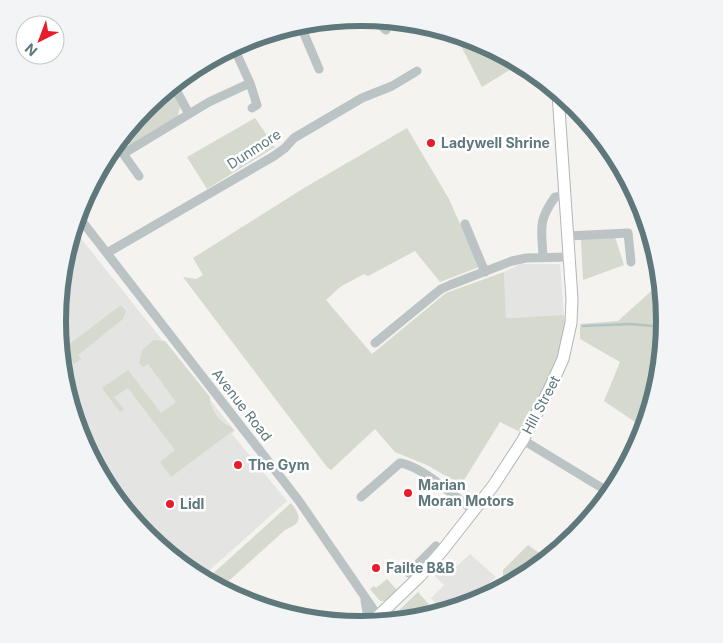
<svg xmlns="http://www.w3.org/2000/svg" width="723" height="643" viewBox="0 0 723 643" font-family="Inter,sans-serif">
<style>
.built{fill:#e4e4e3}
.green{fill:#d5d9ce}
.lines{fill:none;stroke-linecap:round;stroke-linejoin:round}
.stream{stroke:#b1c4c3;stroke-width:2.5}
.major-casing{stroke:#b0b7b9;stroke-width:13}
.minor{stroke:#bcc3c5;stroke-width:9}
.major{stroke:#fff;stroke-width:11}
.poi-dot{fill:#e81c2b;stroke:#fff;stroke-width:2}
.labels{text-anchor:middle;stroke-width:5;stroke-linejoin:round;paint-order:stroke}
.poi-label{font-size:14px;font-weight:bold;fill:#5e787c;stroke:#fff;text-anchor:start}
.street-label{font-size:14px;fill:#5e787c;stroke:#fff}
.rim{fill:none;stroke:#5e787c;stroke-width:6}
</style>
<rect width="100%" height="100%" fill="#f4f3ef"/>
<path class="built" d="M75,231L235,431L232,434L287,501L204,575L146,536L81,438L58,321Z
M520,264H560L564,315L506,318L504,272Z
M470,554L496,577L466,605L441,610L431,598L444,585L435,576L449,560L456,567Z"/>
<path class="green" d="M456,36L478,41L516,66L482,87Z
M172,90L180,107L178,116L130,145L124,140L147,106Z
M255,118L275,147L207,189L187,157Z
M407,128L449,199L479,267L440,282L415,251L368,276L364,274L340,287L326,300L372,354L446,293L504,272L506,318L564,315C571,346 536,405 520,432L500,422L461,485L429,466L395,452L375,429L331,470L327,467L183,277L196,279L203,275L193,258L304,188Z
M615,237L624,265L583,280L581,239Z
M658,285L665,322L644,428L604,401L620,362L580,339V324L618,321Z
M121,305L126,311L123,319L78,355L81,359L74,364L63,349Z
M154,340L165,341L210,397C209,405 216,418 224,423C228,426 230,425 234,430L171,477L160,462L175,450L128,388L114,397L124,409L120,412L102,388L128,370L161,413L176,402L148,364L143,367L139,363L142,350Z
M291,503C302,517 302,523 285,530L222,587L208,578Z
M528,545L545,557L477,603L503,581V570Z
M387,579L397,590L385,601H380L370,589L374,586L376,588Z
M418,592L435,611L389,620Z"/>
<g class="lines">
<path class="stream" d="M583,326L631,324L664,327"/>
<defs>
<path id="major" d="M370,624L420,576L442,551L493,486L523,440L549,390L563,359L571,323L572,299L558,94"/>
</defs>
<use href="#major" class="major-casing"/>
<path class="minor" d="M376,20L386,30
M302,29L319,69
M250,83L257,105L252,108
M175,88L189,114
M119,148L139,176
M123,154L209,102L250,83L234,48
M78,216L299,501L378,616
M465,224L485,272
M568,236L628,233L631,262
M107,253L274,156L285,148L294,138L362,98L392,86L417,71
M543,258C542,229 537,222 555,197L566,196
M375,343L441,289L450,285L512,261L526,258L570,257
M523,440L607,491
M361,497L400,463C420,465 457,498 474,511
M409,573L436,546L442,551
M365,625L367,612L365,600"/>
<use href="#major" class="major"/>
</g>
<g class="poi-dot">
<circle cx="431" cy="143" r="5"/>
<circle cx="238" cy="465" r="5"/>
<circle cx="408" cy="493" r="5"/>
<circle cx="170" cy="504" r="5"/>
<circle cx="376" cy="568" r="5"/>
</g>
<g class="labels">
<g class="poi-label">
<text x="441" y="148">Ladywell Shrine</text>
<text x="248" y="470">The Gym</text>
<text x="418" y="490">Marian<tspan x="418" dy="16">Moran Motors</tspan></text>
<text x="180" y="509">Lidl</text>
<text x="386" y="573">Failte B&amp;B</text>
</g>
<g class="street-label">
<text transform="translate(254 149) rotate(-33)" y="5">Dunmore</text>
<text transform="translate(242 405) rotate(52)" y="5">Avenue Road</text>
<text transform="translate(541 405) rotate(-62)" y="5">Hill Street</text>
</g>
</g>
<path d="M0 0H723V643H0ZM66 321a295 295 0 1 1 590 0a295 295 0 1 1-590 0Z" fill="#f2f4f5" fill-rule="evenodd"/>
<path class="rim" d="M66 321a295 295 0 1 1 590 0a295 295 0 1 1-590 0Z"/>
<g transform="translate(40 40) rotate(222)"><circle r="24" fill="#ffffff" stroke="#bfc9cb"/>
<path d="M0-4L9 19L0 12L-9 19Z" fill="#e81c2b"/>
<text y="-8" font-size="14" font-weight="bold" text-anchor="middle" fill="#5e787c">N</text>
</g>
</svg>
